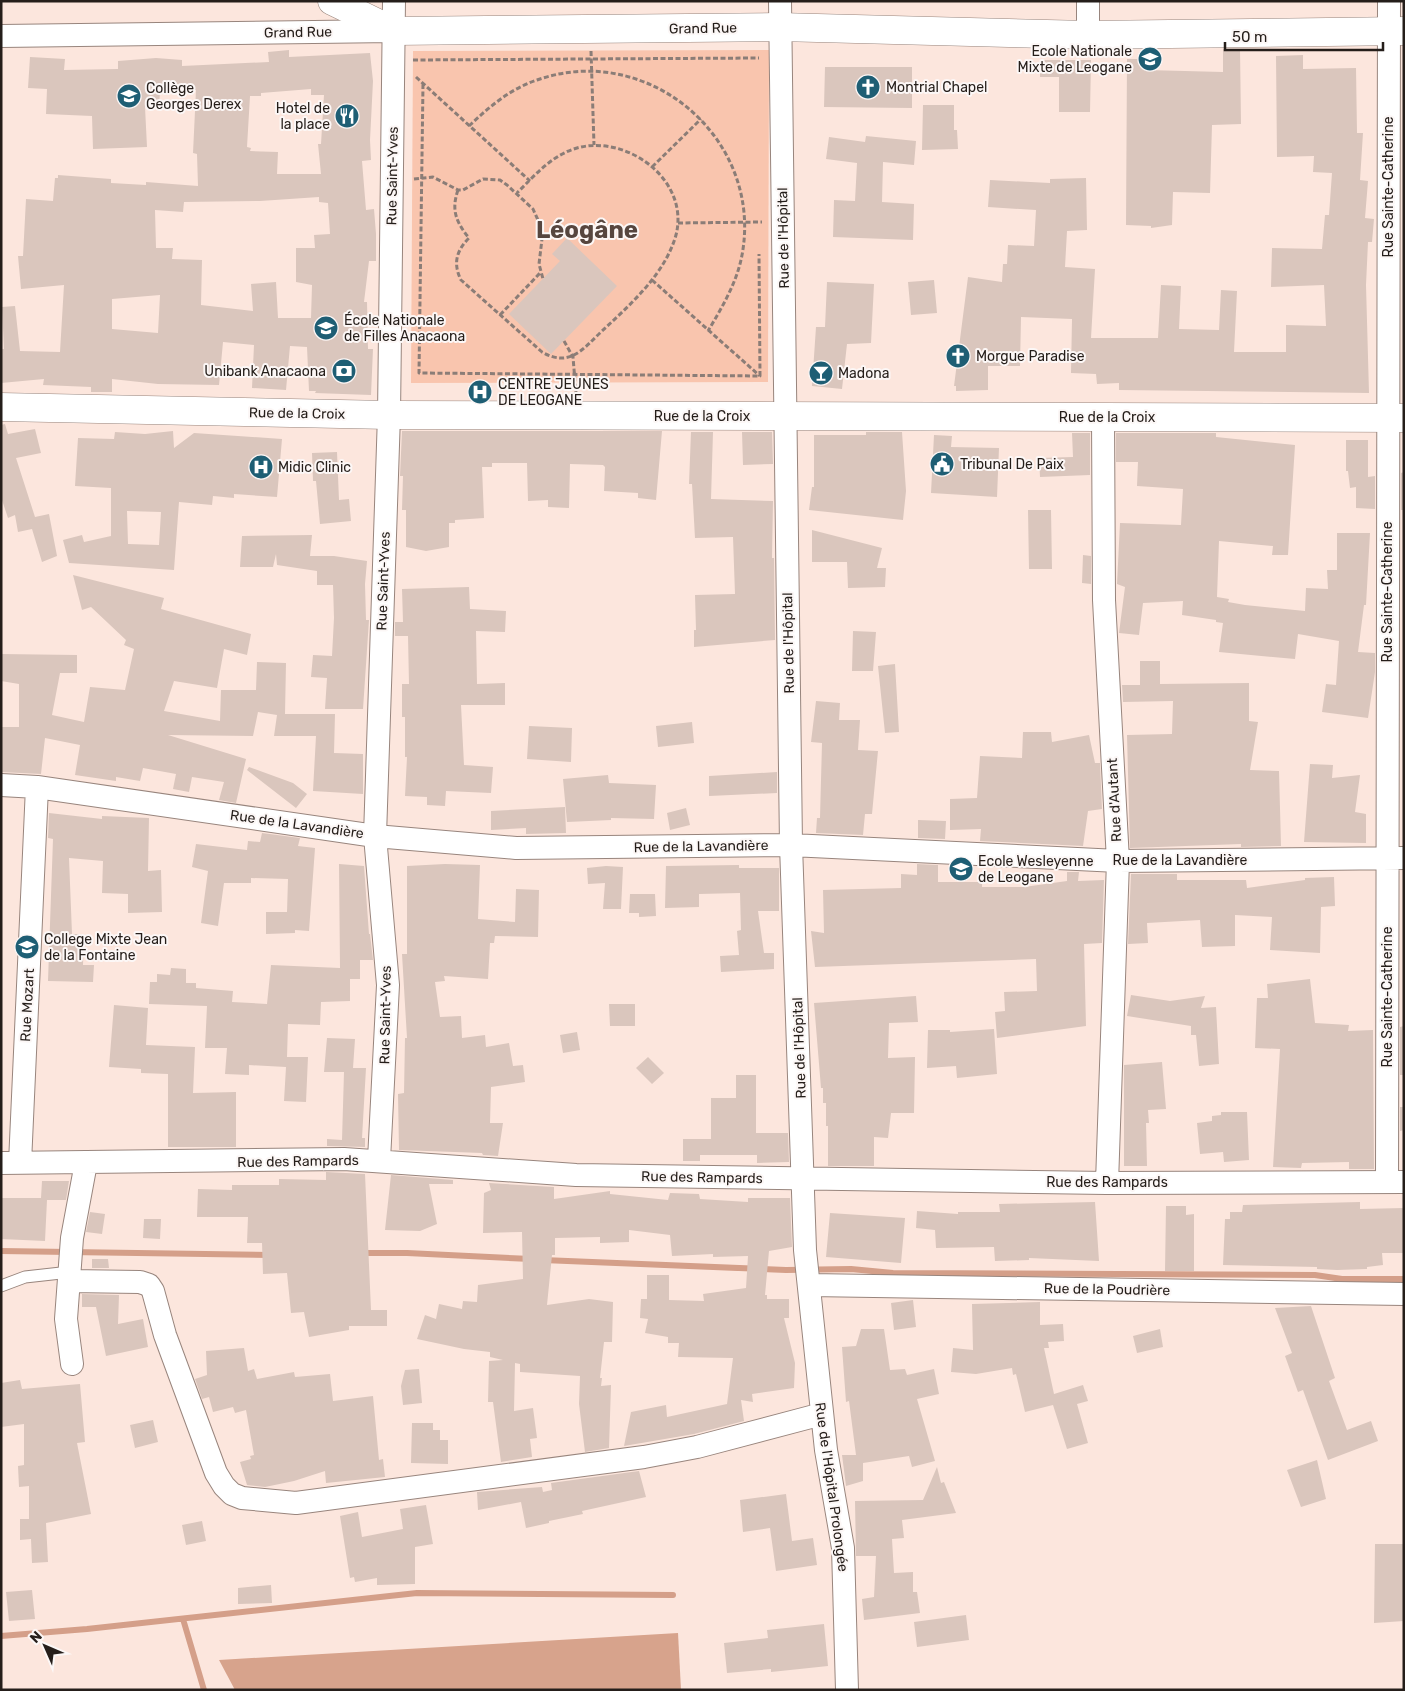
<svg xmlns="http://www.w3.org/2000/svg" width="1405" height="1691" viewBox="0 0 1405 1691" font-family="Rubik,sans-serif">
<style>
.green{fill:#f9c5ae}
.forest{fill:#d7a38c}
.lines{fill:none;stroke-linecap:round;stroke-linejoin:round}
.stream{stroke:#d49f89;stroke-width:6}
.building{fill:#dac6bd;fill-rule:evenodd}
.lane-casing{stroke:#98857d;stroke-width:13}
.street-casing{stroke:#98857d;stroke-width:24}
.secondary-casing{stroke:#98857d;stroke-width:29}
.path{stroke:#8b7d77;stroke-width:3;stroke-dasharray:5 2.5;stroke-linecap:butt}
.lane{stroke:#fff;stroke-width:11}
.street{stroke:#fff;stroke-width:22}
.secondary{stroke:#fff;stroke-width:28}
.labels{text-anchor:middle;stroke-width:4;stroke-linejoin:round;paint-order:stroke}
.street-label{font-size:14px;fill:#251e1a;stroke:#fcf7f6}
.poi-label{font-size:14px;fill:#251e1a;stroke:#fcf7f6;text-anchor:start}
.town-label{font-size:24px;font-weight:bold;fill:#57463f;stroke:#fcf7f6}
</style>
<rect width="100%" height="100%" fill="#fce6dd"/>
<path class="green" d="M769,50L768,382L411,383L413,51Z"/>
<path class="forest" d="M678,1633L681,1690H235L219,1660Z"/>
<g class="lines">
<path class="stream" d="M1,1251L271,1255
M361,1253H407L531,1259
M543,1260L786,1270L851,1269L893,1273L1315,1275L1342,1279H1404
M183,1619L204,1690
M1,1636L87,1629L417,1593L673,1595"/>
</g>
<path class="building" d="M1223,49H1240L1241,124L1212,125L1210,193L1173,192L1172,225L1151,228V226L1126,225L1127,59H1146V70L1223,72Z
M289,50V57L370,53L373,81L370,140L371,160L362,161L366,210L374,209L376,234V261H369L364,302H367L368,349H373L371,395L315,393L316,391H309L307,347L290,346L286,390L252,388L254,345L223,342L219,385L158,384L112,379V392H91V387L43,385L44,379L1,383V349H4L2,307L15,306L20,351L60,352L64,285L21,289L18,256H23L26,199L53,201L55,178H58V175L111,179V183L146,185V182L198,186L197,154L193,153L196,90L160,91L159,107H145L147,147L93,149L92,116L46,114L47,89L28,88L30,57L65,59L64,70L118,69V61L156,58L182,60V66L269,62L268,52ZM311,89V95H324L321,144H318L321,174H277L278,152L250,151L251,148L247,147L250,96H261V93ZM319,197V202L328,203L330,234L314,235L315,248H296V282L312,285L311,318H278L276,282L251,284L253,311L201,305L202,260L172,259L173,248H156L155,210L183,212L184,202L260,201ZM160,295L158,333L112,329V299Z
M1303,55V69L1356,68L1357,133H1363L1360,180L1368,181L1365,218L1374,219L1372,242H1368L1366,285L1369,393L1119,390V383L1097,384L1096,374L1071,373L1072,319L1021,317L1020,366H988V390L956,391V386H954L968,277L1002,282L1003,264H1007L1008,245L1034,246L1036,210L988,207L990,180L1050,183V179L1086,178L1087,230L1067,231L1065,267L1095,269L1091,338H1158L1161,285L1181,286L1179,329L1219,330L1221,290L1237,291L1234,352H1286V325L1326,326L1324,285L1271,287L1272,248L1322,249L1325,215H1329L1332,173L1313,172L1314,156L1277,157L1276,56Z
M1040,60H1091L1090,112H1059V77H1040Z
M825,67H912V108L824,107Z
M923,105H954V130H957L958,149L922,150Z
M866,136L916,141L914,165L883,162L882,202L914,204L913,240L833,237L834,200L855,201L857,163L826,159L829,137L865,142Z
M567,238L617,286L551,354L509,314L560,261L552,254Z
M934,280L937,313L911,315L908,282Z
M827,282L874,284L871,343L847,344L842,389L812,386L816,327H825Z
M5,424L8,434L35,429L41,453L16,458L35,517L49,514L57,556L42,562L32,529L18,532L15,515L8,518L1,497V425Z
M173,431L174,448L194,433L282,439L277,497L234,494V498L213,496L212,505L179,502L174,570L69,563L63,540L82,535L84,542L111,536V488L75,486L78,438L114,439L115,432L145,434ZM127,511L161,512L159,545L128,544Z
M402,431H662L656,500L638,498V493L604,491L605,467L603,465L570,464L569,508L548,507V500L528,501L527,463H492V467H482L484,518L455,520V523H449V547L426,551L406,547V510H402L403,476H400Z
M691,432H713L711,499L773,501L772,558H774L775,640L694,647V630H696L695,595L735,594L733,537L695,538L692,484H689Z
M742,432H772L773,464L743,465Z
M866,432H902L906,491L903,520L809,510L812,487H814V435H866Z
M1072,433H1090V475L1040,477L1039,458L1073,457Z
M1116,433H1216V437L1295,445L1288,555H1272L1273,546L1219,541L1217,597L1229,599L1228,602L1245,605L1305,611L1306,588L1328,589L1327,570H1337V533H1370L1366,605H1364L1358,652L1375,653V672L1368,718L1322,712L1326,684L1336,685L1339,641L1298,634L1295,659L1219,652L1223,623L1216,622V620L1182,615L1183,601L1143,603L1139,635L1119,633L1125,587L1117,584L1120,523L1181,525L1183,489L1137,486L1138,462H1116Z
M934,435L952,436L951,447L999,448L997,497L931,493Z
M1346,440H1368V477L1375,476V509L1356,508V487L1350,488L1348,471H1346Z
M337,452L339,500L349,499L351,521L320,524L316,481H313L312,453Z
M1404,472V510H1401V473Z
M1028,510H1051L1052,569H1029Z
M812,530L882,548L877,568H886L885,587L848,588L847,562H812Z
M312,535L310,556H334L367,561L365,584L366,620H369L363,709H325L327,678L311,677L313,655L332,656L334,618L333,585H317V571L277,565L276,554L273,567H240L242,536Z
M1083,555L1091,556V584L1082,583Z
M73,575L164,598L161,609L251,634L247,655L224,649L217,688L174,681L164,711L220,721L221,690H256L257,662L286,663L285,714H335L334,753L363,754V794L313,791L316,736H274L277,715L258,712L253,736L168,735L246,759L236,803L219,800L224,782L192,777L189,792L173,789L176,774L143,768L140,781L116,777V781L75,775L80,745L45,738L41,774L1,772V727H19V684L1,681V654L77,655V673H60L52,715L84,722L90,687L125,690L134,649L124,645L126,640L91,607L82,610Z
M469,587L470,609L506,611L505,632L476,631L477,684L505,683V705H461L464,765L493,767L491,793L446,791L445,806L427,805V797L405,796L407,757H405V717H402V684H409L408,636H395V622H403L402,589Z
M853,631L876,632L873,671H852Z
M1140,661H1160V684L1249,683V721L1258,722L1250,770L1279,771L1281,846L1241,847V844L1130,848L1127,735L1172,734L1173,701L1123,702L1122,685H1140Z
M895,664L899,732L885,733L878,666Z
M816,701L840,703L839,720H860L858,750L878,751L872,814H865L863,835L816,833L817,818H820L822,743L811,742Z
M692,722L694,743L658,747L656,726Z
M529,726L572,728L571,762L527,759Z
M1023,732H1051L1052,742L1089,735L1095,763H1100L1102,809L1088,811L1083,846L980,841L981,829L950,830V799L977,798L980,756L1022,758Z
M1310,764L1333,765L1332,778L1360,775L1355,812L1366,814V843L1304,842Z
M249,767L293,783L307,794L296,808L247,770Z
M777,772V793L709,796V776Z
M608,775L609,783L656,785L654,819L611,818V820L567,822L563,779Z
M565,807L566,833L526,834V828L491,830V811Z
M686,808L690,825L670,830L667,813Z
M49,813L102,819V816L149,818L148,871L161,870L162,912L128,913V894L102,893L103,861L69,858L72,934H84L83,965H94L93,982L48,981L53,839L48,838Z
M918,820L946,821L945,839L918,838Z
M262,833L300,838L298,846L315,848L309,931L295,930V933L266,934V912H287L288,879L251,878V883H224L218,926L201,923L208,871L192,867L196,844L247,850L248,841L260,842Z
M339,864L364,866L369,934H370L373,960H360V979H350V1001L321,1002L320,1025L288,1024L287,1057H308L306,1102L284,1101L286,1067L249,1065V1075L225,1074L227,1048H205L207,1006L149,1004L150,982H157V974L170,975L171,968L186,969V983H196V988L233,991L232,1002L267,1004L271,965L340,968Z
M445,864L480,865L478,919L515,922L516,889L539,890L538,937L495,936L494,943H490L488,979L444,976L445,981L435,982L440,1017L461,1016L462,1038L485,1035L486,1047L509,1043L513,1066L523,1065L525,1082L491,1087L490,1123H503L498,1156L483,1155L482,1153L399,1150L398,1094L404,1093L405,1038H407L402,954H407V866Z
M917,864L938,865V882H982V887H1024L1067,881V872H1079L1078,881L1104,880L1102,943L1084,944L1086,1026L997,1038L995,1012L1005,1011L1004,992L1037,991L1036,959L815,967L811,931L824,933L823,890L901,888V874L917,875Z
M739,865V868H779V911H758L764,953H774V969L721,972L720,956L739,955L737,931L741,930L740,893L699,894V907L665,908L666,866Z
M606,866L623,867L621,909H603L605,883L588,884L587,868Z
M1131,874H1177V880H1246L1247,888L1305,880V878L1334,877L1335,906L1321,907L1320,953L1270,950L1272,917L1235,915V946L1202,947L1200,920L1147,923L1148,943L1128,944Z
M630,894H655L656,916L639,917V913H629Z
M1310,979L1315,1023L1349,1025L1348,1031L1373,1030L1374,1169H1349V1162L1302,1163L1301,1168L1273,1167L1280,1049L1255,1048L1257,998H1268L1267,984Z
M1131,995L1170,1001L1205,996L1201,1008L1216,1007L1219,1064L1199,1066L1196,1035H1191V1026L1127,1016Z
M916,996L918,1022L889,1023L888,1058L915,1057L914,1113H891L888,1138L874,1137V1166H828V1126H826V1103H823V1088H821L814,1003Z
M609,1004H635V1026H610Z
M114,1005L148,1008L146,1045L195,1047L193,1093L236,1092V1147H168V1074L141,1073V1069L109,1067Z
M1404,1026V1075H1400V1027Z
M994,1029L997,1074L957,1078L956,1066L927,1068L928,1030H950V1032Z
M577,1032L580,1050L563,1053L560,1035Z
M327,1038L355,1039L353,1068H366L362,1138H365V1147L327,1146V1139L342,1140L344,1072H324Z
M648,1057L664,1073L652,1084L636,1068Z
M1162,1062L1166,1109L1148,1110L1149,1123H1146L1147,1166H1124V1065Z
M736,1075H756V1133H788L789,1162L757,1163V1155H700V1161H683V1139H711V1098H736Z
M1400,1107H1404V1130L1400,1131Z
M1221,1112H1247L1249,1160L1224,1162L1223,1152L1200,1154L1197,1123L1212,1121V1116L1221,1115Z
M326,1172L365,1174L371,1310H387V1326H349V1330L309,1337L304,1312L291,1313L287,1273L263,1274L262,1243H247L248,1217H197L198,1189L232,1190V1185H279V1179L326,1180Z
M391,1175L453,1180V1184H429L437,1224L420,1231L385,1230Z
M42,1181H69L66,1200H47L45,1241L1,1239V1198H41Z
M489,1183L554,1187V1199L610,1191V1194L668,1200L670,1193L699,1194L700,1199L748,1202V1198H790L792,1247L769,1251L765,1295H767V1299H789V1318H784L795,1363L794,1388L752,1394L753,1402L741,1400L744,1421L694,1434L624,1446L631,1412L666,1405L667,1417L727,1404L733,1358L678,1357L679,1343H668V1337L645,1333L648,1319L640,1318L641,1299H647V1275H669V1300L704,1301L703,1294L746,1288L748,1256L713,1257V1254L672,1256L670,1235L629,1230V1242L600,1243V1237L555,1238V1255H552L547,1305L589,1299L613,1302L612,1342H604L600,1378H602L601,1386L611,1385L609,1448L585,1452L579,1404L580,1376L520,1372V1364L515,1363L514,1411L533,1408L537,1438L530,1439L532,1457L501,1462L493,1402H488L489,1361L503,1360L490,1357V1352L464,1349L417,1339L425,1315L436,1319L439,1304L462,1309L463,1301L477,1302L478,1285L523,1279L522,1232L483,1233L484,1193L491,1190Z
M1095,1202L1099,1261L1029,1258V1260L995,1261L994,1247L936,1248L935,1230L916,1228L917,1211L958,1214V1212H1000L999,1204Z
M1360,1202V1209L1404,1208V1253H1382L1383,1265L1367,1267V1269L1337,1270L1317,1269V1267L1223,1265L1225,1219H1230V1212H1242L1243,1205Z
M1166,1206H1186V1215L1194,1214V1271H1165Z
M90,1212L105,1214L102,1234L86,1232Z
M830,1213L905,1218L901,1263L826,1257Z
M144,1219H161L160,1239L143,1238Z
M92,1259H108L109,1268H92Z
M82,1294L119,1295L118,1324L143,1319L148,1347L106,1356L96,1307H82Z
M913,1300L916,1327L894,1330L891,1303Z
M1040,1302V1325L1063,1324L1064,1341L1048,1342L1049,1348H1044L1054,1394L1083,1385L1088,1401L1077,1404L1088,1443L1067,1449L1053,1405L1025,1412L1016,1374L1013,1375L1012,1368L976,1374L951,1372L953,1348L973,1350L972,1304Z
M1311,1306L1335,1378L1329,1381L1347,1430L1371,1421L1378,1441L1328,1460L1303,1390L1298,1392L1285,1356L1292,1353L1275,1308Z
M861,1329H884L890,1370L905,1369L907,1375L934,1369L939,1394L917,1399L935,1461L912,1467L909,1456L863,1463V1481L846,1486L842,1455H856L849,1401L846,1402L842,1347L856,1346Z
M1160,1329L1163,1347L1137,1353L1133,1336Z
M244,1348L248,1371L254,1369L257,1379L294,1372L295,1377L330,1374L333,1401L373,1396L379,1460L383,1459L385,1477L326,1483L325,1471L294,1481L265,1487L247,1485L240,1462L251,1459L250,1456L254,1455L246,1410L235,1413L233,1407L213,1412L209,1397L202,1399L195,1379L207,1375L206,1351Z
M419,1369L422,1403L403,1405L401,1386L405,1370Z
M20,1380L22,1389L80,1384L85,1442L77,1443L91,1514L46,1523L48,1562L32,1563L31,1539L20,1540V1519H29V1486L19,1487L18,1466L24,1465V1424L1,1427V1383Z
M153,1420L158,1442L135,1448L130,1425Z
M412,1423H433V1430H440V1440H448V1464L411,1463Z
M1317,1460L1326,1499L1301,1507L1287,1470Z
M937,1467L941,1483L944,1482L956,1513L902,1520L904,1538L892,1539L894,1573L913,1572V1592H917L920,1613L864,1620L862,1599L874,1597L876,1556H856L855,1501L923,1500Z
M639,1471L646,1497L582,1511L583,1514L549,1521V1523L526,1528L521,1502L478,1510L477,1492L542,1487L543,1492L552,1490L551,1483Z
M786,1494L792,1541L813,1538L817,1565L776,1571L770,1528L743,1532L740,1500Z
M426,1505L433,1544L415,1547V1584L377,1585V1578L355,1582L354,1577L350,1578L340,1516L358,1512L362,1537L403,1529L400,1509Z
M202,1521L206,1541L186,1545L182,1525Z
M1375,1544H1404V1621L1374,1623Z
M271,1585L272,1603L238,1604V1588Z
M32,1590L35,1619L9,1621L6,1592Z
M966,1615L969,1640L917,1647L914,1622Z
M824,1624L828,1666L771,1672V1669L727,1673L724,1643L768,1638L767,1630Z"/>
<g class="lines">
<defs>
<path id="lane" d="M1,1286L25,1277L70,1272"/>
<path id="street" d="M780,1L791,845L805,1250L826,1450L843,1548L847,1690
M1088,1V35
M1,36L393,31
M1103,417L1104,600L1118,861L1107,1183
M1,785L37,787L375,836L516,848L791,845L1118,861L1404,858
M379,1160L388,985L375,836L389,415L394,1
M1,1163L344,1159L576,1175L1107,1183L1404,1182
M20,1163L37,787
M1387,1182L1389,1
M69,1281L140,1282L149,1285L153,1291L165,1335L216,1473L224,1486L232,1494L242,1498L296,1503L644,1457L697,1447L822,1414
M810,1285L1404,1294
M72,1364L66,1319L72,1238L86,1163"/>
<path id="secondary" d="M332,1L394,31L779,27L1088,35L1404,31
M1,407L389,415L1404,418"/>
</defs>
<use href="#lane" class="lane-casing"/>
<use href="#street" class="street-casing"/>
<use href="#secondary" class="secondary-casing"/>
<path class="path" d="M591,51L594,145
M413,60L759,58
M416,77L530,181
M423,84L419,373L760,376L759,254
M469,126C489,107 510,89 537,80C650,40 767,142 741,260C735,286 721,309 708,331
M652,167L701,119
M414,179L433,177L458,190H463L483,179L500,180L507,185L533,209L538,220L542,239L539,264L543,279
M458,190C451,210 456,222 469,238C456,251 453,264 461,280L542,352C570,368 583,349 602,331C631,304 665,274 676,235C690,180 627,134 577,148C552,155 535,175 517,193
M678,223L762,222
M652,280L760,376
M500,315L540,273
M564,341L573,357L576,393"/>
<use href="#lane" class="lane"/>
<use href="#street" class="street"/>
<use href="#secondary" class="secondary"/>
</g>
<defs>
<symbol id="school-disc" viewBox="-11 -11 22 22"><circle r="9.5" fill="#1e5e74" stroke="#fcf7f6"/><path d="M0-5L7-2L0 1L-7-2ZM-4 1L0 2.5L4 1V4Q0 6-4 4Z" fill="#fff"/></symbol>
<symbol id="church-disc" viewBox="-11 -11 22 22"><circle r="9.5" fill="#1e5e74" stroke="#fcf7f6"/><path d="M-1.2-6h2.4v3.5h3.3v2.4h-3.3V6h-2.4V-.1h-3.3v-2.4h3.3Z" fill="#fff"/></symbol>
<symbol id="restaurant-disc" viewBox="-11 -11 22 22"><circle r="9.5" fill="#1e5e74" stroke="#fcf7f6"/><path d="M-5-6h1v4h1v-4h1v4h1v-4h1v5L-1.5 .5V6h-2V.5L-5-1ZM5-6V6H3V1.5H1.5Q1.5-4 5-6Z" fill="#fff"/></symbol>
<symbol id="bank-disc" viewBox="-11 -11 22 22"><circle r="9.5" fill="#1e5e74" stroke="#fcf7f6"/><path d="M-6-4H6V4H-6ZM0-2.3a2.3 2.3 0 1 0 0 4.6a2.3 2.3 0 1 0 0-4.6Z" fill="#fff"/></symbol>
<symbol id="bar-disc" viewBox="-11 -11 22 22"><circle r="9.5" fill="#1e5e74" stroke="#fcf7f6"/><path d="M-6-5H6L.8 .8V4.5H3.5V6h-7V4.5H-.8V.8Z" fill="#fff"/></symbol>
<symbol id="hospital-disc" viewBox="-11 -11 22 22"><circle r="9.5" fill="#1e5e74" stroke="#fcf7f6"/><path d="M-5-5h3v3.5h4V-5h3V5h-3V1.5h-4V5h-3Z" fill="#fff"/></symbol>
<symbol id="civic-disc" viewBox="-11 -11 22 22"><circle r="9.5" fill="#1e5e74" stroke="#fcf7f6"/><path d="M-.6-6.5H3V-4.5H.6V-3L4-1V1h2V6H-6V1h2V-1L-.6-3ZM-1.2 2.5V6h2.4V2.5Z" fill="#fff"/></symbol>
</defs>
<g fill-rule="evenodd">
<use href="#school-disc" x="1136" y="45" width="28" height="28"/>
<use href="#church-disc" x="854" y="73" width="28" height="28"/>
<use href="#school-disc" x="115" y="82" width="28" height="28"/>
<use href="#restaurant-disc" x="333" y="102" width="28" height="28"/>
<use href="#school-disc" x="312" y="314" width="28" height="28"/>
<use href="#church-disc" x="944" y="342" width="28" height="28"/>
<use href="#bank-disc" x="330" y="357" width="28" height="28"/>
<use href="#bar-disc" x="807" y="359" width="28" height="28"/>
<use href="#hospital-disc" x="466" y="378" width="28" height="28"/>
<use href="#civic-disc" x="928" y="450" width="28" height="28"/>
<use href="#hospital-disc" x="247" y="453" width="28" height="28"/>
<use href="#school-disc" x="947" y="855" width="28" height="28"/>
<use href="#school-disc" x="13" y="933" width="28" height="28"/>
</g>
<g class="labels">
<g class="street-label">
<text transform="translate(703 28) rotate(-1)" y="5">Grand Rue</text>
<text transform="translate(298 32) rotate(-1)" y="5">Grand Rue</text>
<text transform="translate(392 176) rotate(-89)" y="5">Rue Saint-Yves</text>
<text transform="translate(1388 187) rotate(-90)" y="5">Rue Sainte-Catherine</text>
<text transform="translate(783 238) rotate(-91)" y="5">Rue de l'Hôpital</text>
<text transform="translate(297 413) rotate(1)" y="5">Rue de la Croix</text>
<text x="702" y="421">Rue de la Croix</text>
<text x="1107" y="422">Rue de la Croix</text>
<text transform="translate(383 581) rotate(-88)" y="5">Rue Saint-Yves</text>
<text transform="translate(1387 592) rotate(-90)" y="5">Rue Sainte-Catherine</text>
<text transform="translate(788 643) rotate(-91)" y="5">Rue de l'Hôpital</text>
<text transform="translate(1114 800) rotate(-93)" y="5">Rue d'Autant</text>
<text transform="translate(297 824) rotate(8)" y="5">Rue de la Lavandière</text>
<text transform="translate(701 846) rotate(-1)" y="5">Rue de la Lavandière</text>
<text x="1180" y="865">Rue de la Lavandière</text>
<text transform="translate(1387 997) rotate(-90)" y="5">Rue Sainte-Catherine</text>
<text transform="translate(27 1005) rotate(-87)" y="5">Rue Mozart</text>
<text transform="translate(385 1015) rotate(-89)" y="5">Rue Saint-Yves</text>
<text transform="translate(799 1048) rotate(-92)" y="5">Rue de l'Hôpital</text>
<text transform="translate(298 1161) rotate(-1)" y="5">Rue des Rampards</text>
<text transform="translate(702 1177) rotate(1)" y="5">Rue des Rampards</text>
<text x="1107" y="1187">Rue des Rampards</text>
<text transform="translate(1107 1289) rotate(1)" y="5">Rue de la Poudrière</text>
<text transform="translate(832 1487) rotate(82)" y="5">Rue de l'Hôpital Prolongée</text>
</g>
<g class="poi-label">
<text x="1132" y="56" text-anchor="end">Ecole Nationale<tspan x="1132" dy="16">Mixte de Leogane</tspan></text>
<text x="886" y="92">Montrial Chapel</text>
<text x="146" y="93">Collège<tspan x="146" dy="16">Georges Derex</tspan></text>
<text x="330" y="113" text-anchor="end">Hotel de<tspan x="330" dy="16">la place</tspan></text>
<text x="344" y="325">École Nationale<tspan x="344" dy="16">de Filles Anacaona</tspan></text>
<text x="976" y="361">Morgue Paradise</text>
<text x="326" y="376" text-anchor="end">Unibank Anacaona</text>
<text x="838" y="378">Madona</text>
<text x="498" y="389">CENTRE JEUNES<tspan x="498" dy="16">DE LEOGANE</tspan></text>
<text x="960" y="469">Tribunal De Paix</text>
<text x="278" y="472">Midic Clinic</text>
<text x="978" y="866">Ecole Wesleyenne<tspan x="978" dy="16">de Leogane</tspan></text>
<text x="44" y="944">College Mixte Jean<tspan x="44" dy="16">de la Fontaine</tspan></text>
</g>
<g class="town-label">
<text x="587" y="238">Léogâne</text>
</g>
</g>
<rect width="1405" height="1691" fill="none" stroke="#251e1a" stroke-width="5"/>
<g transform="translate(45 1646) rotate(315)" stroke="#fcf7f6" stroke-width="4" paint-order="stroke">
<path d="M0-4L9 19L0 12L-9 19Z" fill="#251e1a"/>
<text y="-8" font-size="14" font-weight="bold" text-anchor="middle" fill="#251e1a">N</text>
</g>
<path d="M1225 42v8h158v-8" fill="none" stroke="#251e1a" stroke-width="2.5"/>
<text x="1232" y="42" font-size="15" fill="#251e1a" stroke="#fcf7f6" stroke-width="4" paint-order="stroke">50 m</text>
</svg>
